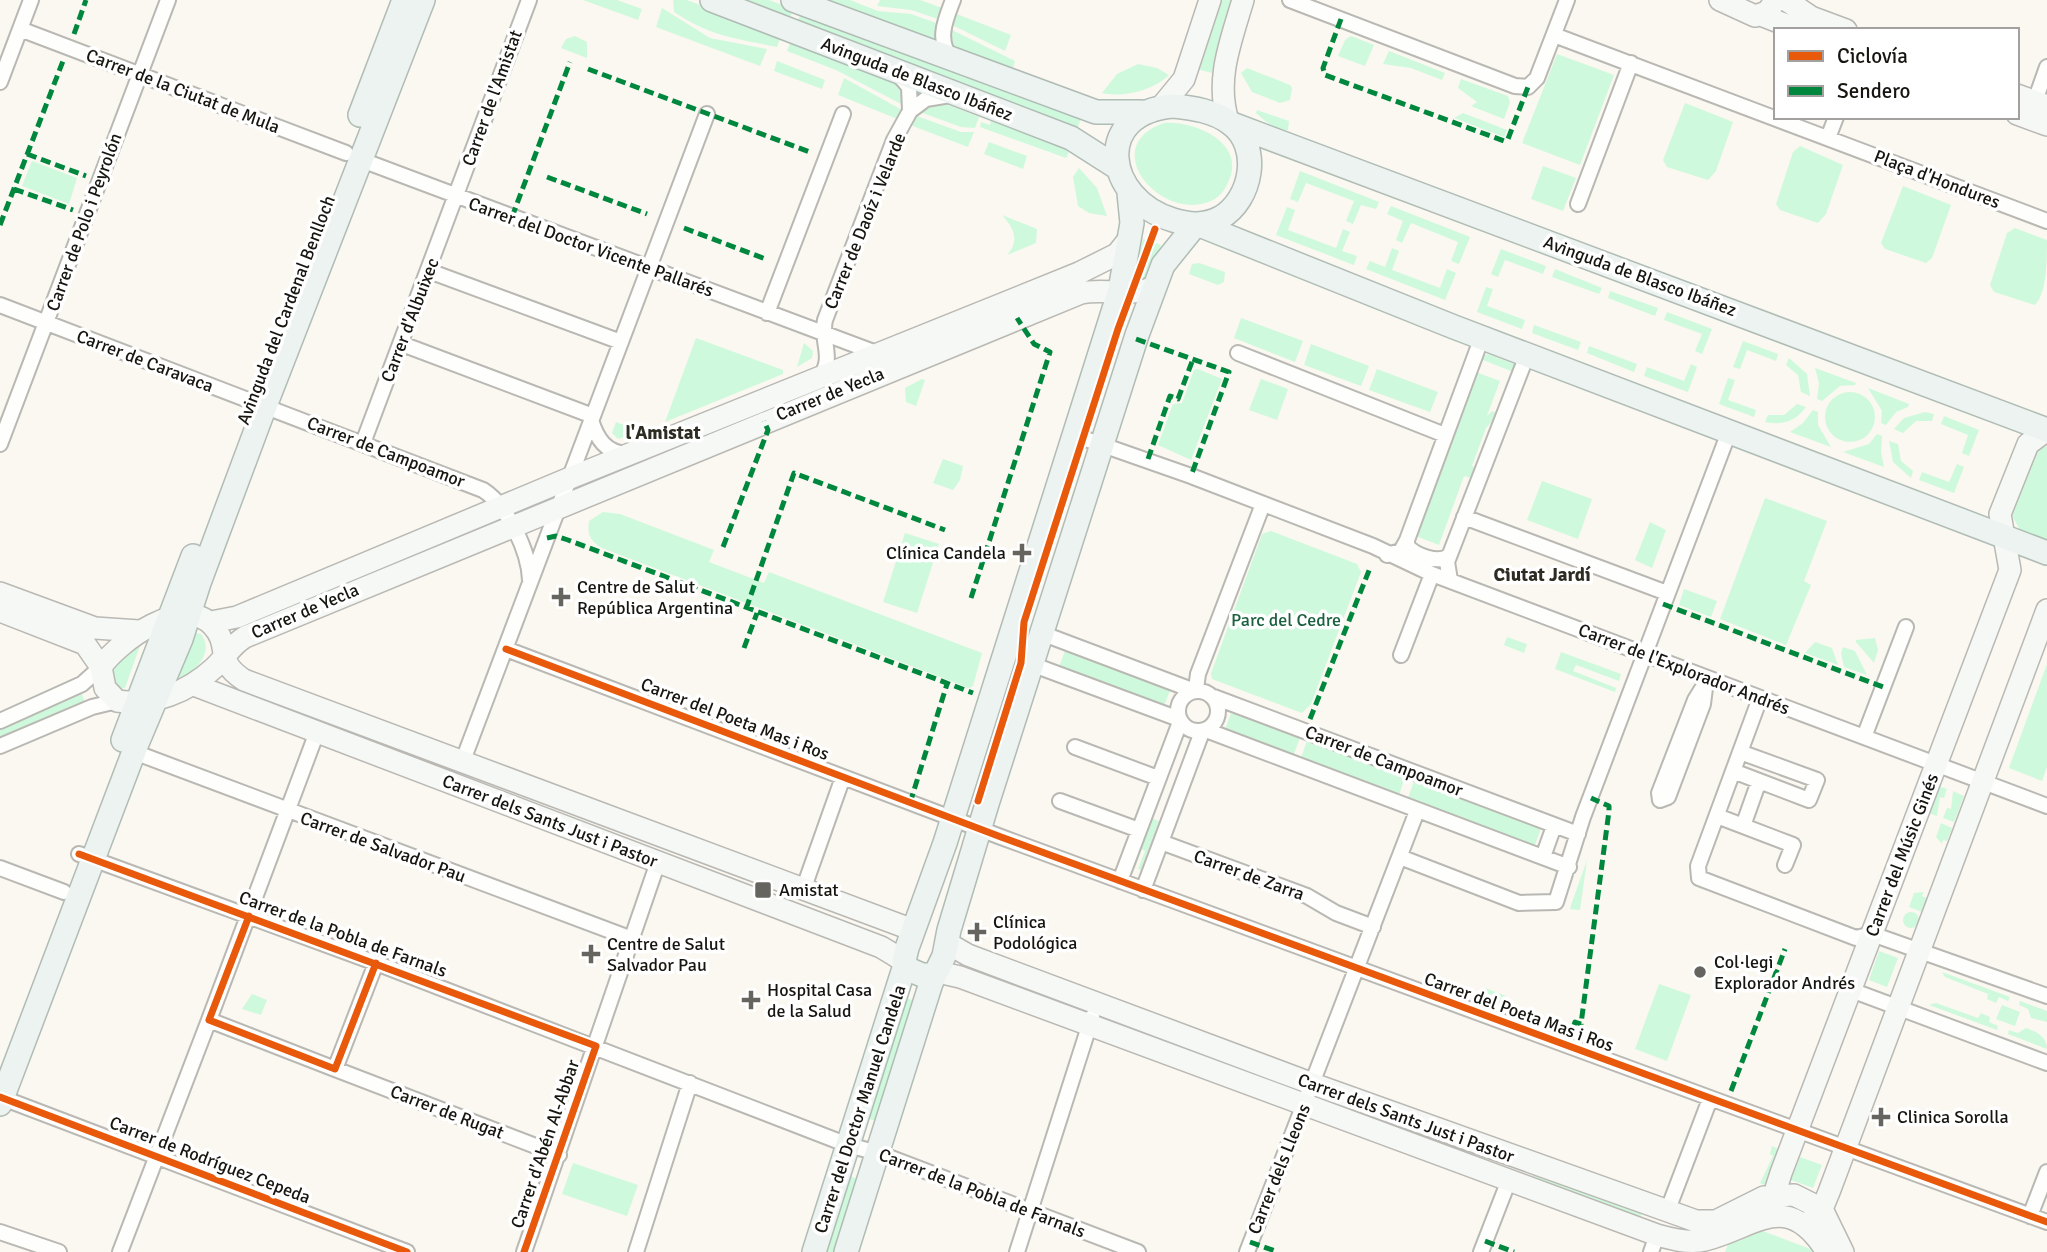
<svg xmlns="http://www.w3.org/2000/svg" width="2047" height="1252" viewBox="0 0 2047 1252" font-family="Signika,sans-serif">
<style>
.green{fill:#cff9dc}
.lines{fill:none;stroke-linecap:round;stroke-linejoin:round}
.street-casing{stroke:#bab8b3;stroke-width:18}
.secondary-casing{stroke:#bab8b3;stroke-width:24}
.primary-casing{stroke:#b0bcb5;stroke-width:26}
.street{stroke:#fefefd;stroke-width:14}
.secondary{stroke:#f6f8f6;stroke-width:21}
.primary{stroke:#ecf3f0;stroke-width:23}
.quiet{stroke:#00873e;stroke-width:5;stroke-dasharray:10 5;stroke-linecap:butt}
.cycleway-casing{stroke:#fff;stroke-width:11}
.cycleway{stroke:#e8590c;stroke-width:7}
.poi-dot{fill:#66645f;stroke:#fff;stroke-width:2.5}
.labels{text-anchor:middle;stroke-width:7;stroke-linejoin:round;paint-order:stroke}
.street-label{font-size:18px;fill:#161510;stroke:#fff}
.poi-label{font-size:18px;fill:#161510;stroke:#fff;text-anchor:start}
.park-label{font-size:18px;fill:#1c613f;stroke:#fff}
.neighbourhood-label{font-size:19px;font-weight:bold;fill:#2e2c22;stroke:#fff}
</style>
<rect width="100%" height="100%" fill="#faf8f1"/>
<path class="green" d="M583,0H617L642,9L638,20Z
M673,0H687L781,36L777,47C734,38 712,37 674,12Z
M735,0H769L793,9L789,21Z
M816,0H850L878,11L911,14L939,24L941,47Z
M880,0H920L945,9L941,20L911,10L877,6Z
M1217,0H1233L1212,73L1197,69Z
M662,8L710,38L767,49L760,66L656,27Z
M801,12L1081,118L1077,130L797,23Z
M954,13L1011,35L1005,51L950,24Z
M948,28L1015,61L1011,74L950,49Z
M575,36L587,42V58L561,48L566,39Z
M1351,36L1374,45L1365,66L1338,56L1345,40Z
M791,40L902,84L905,106L836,70L787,51Z
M1389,51L1445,73L1442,80L1411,68L1383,64Z
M1557,54L1614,75L1580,165L1522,143Z
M777,61L825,80L822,89L774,71Z
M1138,64L1157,68L1169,75C1154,90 1123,98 1102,93L1117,74Z
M1247,68L1290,85L1292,88L1290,100L1280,103L1252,92L1241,73Z
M844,78L904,111L900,120L838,95Z
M1461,79L1508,96L1510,102L1504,119L1471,106L1477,102L1458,88Z
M938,101L979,117L975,128L961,127L917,111Z
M1685,103L1733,122L1716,171L1708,180L1667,167L1663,160Z
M1257,110L1289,121L1288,130C1276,132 1264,120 1256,113Z
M1463,113L1507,130L1504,137L1454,118Z
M914,115L961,132H974L968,147L910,125Z
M991,121L1060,146L1069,152L1066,158L980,127L981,122L990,125Z
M1164,123C1193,120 1246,142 1229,180C1226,188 1221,196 1213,200C1163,225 1095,147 1164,123Z
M989,142L1027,156L1023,169L984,154Z
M1800,146L1843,165L1826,214L1818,223L1780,210L1776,204L1793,152Z
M32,161L77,178L69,204L22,186Z
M1543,166L1576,178L1563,211L1531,199Z
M1079,168L1097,188L1107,216L1089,213L1078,206L1073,177Z
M1300,171L1379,202L1376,209L1361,205L1353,224L1346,221L1354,201L1306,183L1298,202L1290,199Z
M1903,186L1951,205L1932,258L1926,263L1885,249L1881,243Z
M1391,206L1470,237L1459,264L1451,261L1458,242L1411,223L1402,243L1396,240L1403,221L1387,214Z
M1287,207L1295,210L1288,230L1336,248L1343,229L1350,232L1342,251L1357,256L1354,265L1276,235Z
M1002,215L1037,229L1036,243L1007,255C1020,241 1014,228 1002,215Z
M2015,228L2047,240C2047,259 2047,293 2035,305L1994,292L1990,285L2007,233Z
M1143,239L1149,241L1134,283L1131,281Z
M1153,242L1161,245L1146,281L1139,284Z
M1392,248L1399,251L1392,270L1440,288L1447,269L1456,273L1445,300L1366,269L1370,261L1385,267Z
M1501,249L1546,266L1543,274L1505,260L1498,277L1491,274Z
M1199,263L1225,272L1224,282L1218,285L1189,274L1192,264Z
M1555,269L1602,288L1599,294L1552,277Z
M1486,287L1493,289L1487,306L1525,320L1522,329L1477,312Z
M1610,291L1658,308L1655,316L1608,298Z
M1667,312L1712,329L1702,354L1695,351L1702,334L1664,320Z
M1241,318L1303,341L1295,362L1234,338Z
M1534,325L1581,342L1578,350L1532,333Z
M696,338L783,370V374L665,422Z
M1743,341L1778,354L1776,361L1747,350L1740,369L1733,367Z
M804,343L813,351L812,358L797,367Z
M1311,344L1369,366L1361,386L1304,365Z
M1589,346L1637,364L1634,372L1587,353Z
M1488,354L1514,364L1516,373L1478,358Z
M1789,358L1807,374L1810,396L1801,392L1798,375L1786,365Z
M1691,364L1697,367L1688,392L1644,376L1647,367L1684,381Z
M860,368L869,372L605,481L602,475Z
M1815,368L1856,383L1855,385L1840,386L1822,401L1817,399L1819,383Z
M1198,369L1222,379L1191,460L1158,445L1173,404L1182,403L1194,370Z
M1377,369L1438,392L1430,412L1369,390Z
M1473,371L1500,381L1487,416L1492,411L1499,414L1486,428L1472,466L1478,469L1474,479L1464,476L1439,545L1411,534Z
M1728,378L1735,380L1728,400L1756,410L1754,417L1719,404Z
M922,379L925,380L916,406L906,402L905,388Z
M1261,379L1288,389L1277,420L1249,410Z
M1868,388L1909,404L1908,407L1896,412L1886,425L1881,423L1882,411Z
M1825 417a25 25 0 1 1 50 0a25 25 0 1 1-50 0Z
M1797,404L1806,407C1796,421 1782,426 1765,422L1768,415H1784Z
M1813,410L1818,412V425L1831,447L1790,432L1803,423Z
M1925,412L1934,414L1932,421H1916L1903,433L1894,429L1904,418Z
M1944,416L1979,430L1969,456L1962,453L1968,435L1941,424Z
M616,422L640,431V432L618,439L612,433Z
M1877,434L1882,436L1881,452L1884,467L1843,452L1869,444Z
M1889,441L1898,444L1901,461L1913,471L1911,478L1893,462Z
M2047,446V540L2020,530L2011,514L2032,456L2039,449Z
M943,459L963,466L960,480L953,490L933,483Z
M1957,464L1964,467L1954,493L1919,480L1922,472L1949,482Z
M1542,481L1592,499L1578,539L1527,520Z
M1765,498L1827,521L1804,581L1811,585L1786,645L1720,619Z
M603,512L620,514L714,550L709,562L764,583L769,572L982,653L973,686L969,688L602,548C590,541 587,534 589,521Z
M1650,522L1666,530L1652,568L1635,560Z
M462,531L468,536L247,628L244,621Z
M1271,531L1357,564L1361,572L1311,704L1302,713L1212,679L1211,673L1262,534Z
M905,533L939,544L917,613L883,602Z
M1684,589L1717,601L1711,617L1679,605Z
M195,633L201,634C215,652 195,673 178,680Z
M1507,637L1527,644L1524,653L1504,645Z
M1875,638L1878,650L1874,663L1856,642V640Z
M1815,642L1832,648L1838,665L1805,653Z
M141,643L125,688L121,689C101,670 125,654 141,643Z
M1843,647L1855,651L1867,675L1844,667L1841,653Z
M1066,648L1171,688L1164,706L1059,667Z
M1561,652L1621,674L1619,681L1576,665L1573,671L1616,688L1615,692L1555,669Z
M2047,664V767L2042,781L2009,768Z
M81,692L85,702L0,739V727Z
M1231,713L1300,738L1293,756L1225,730Z
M1307,741L1405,777L1399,795L1301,758Z
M1414,781L1541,828L1535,845L1408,798Z
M1936,785L1947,789L1944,798L1940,797L1937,816L1925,812Z
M1953,791L1964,796L1954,822L1943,818L1947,808L1951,809Z
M1151,818L1159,821L1141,870L1138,869L1145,851L1142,849L1135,868L1132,867Z
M1941,823L1952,828L1947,841L1943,840L1942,844L1936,837Z
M1587,860L1580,910L1570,909L1571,905Z
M1924,892L1922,896L1927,898L1922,912L1909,907L1914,893Z
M1903 920a8 8 0 1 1 16 0a8 8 0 1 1-16 0Z
M1879,951L1898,958L1887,987L1869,980Z
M1942,972L2010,997L2008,1001L1999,997L1996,1003L1987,999L1988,994L1945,977Z
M1659,984L1691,995L1667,1061L1635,1049Z
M1485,988L1506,996L1502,1005L1482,998Z
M252,994L267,1000L261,1015L242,1009Z
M904,997L916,1001L880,1122L866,1118Z
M2020,1001L2047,1011V1022L2031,1018L2028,1009L2019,1005Z
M1936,1003L1978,1018L1981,1013L1990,1017L1989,1022L1998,1026L1997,1030L1929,1005Z
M2002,1005L2020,1012L2015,1026L1996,1019Z
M2026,1028C2038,1032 2047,1038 2047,1049L2008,1034L2009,1030L2018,1033Z
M1332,1096L1492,1155L1488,1167L1327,1108Z
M1772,1146L1781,1150L1765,1185L1760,1183L1773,1156L1770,1154Z
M1800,1157L1822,1165L1813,1188L1791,1180Z
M573,1163L638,1185L627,1216L562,1194Z
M1535,1170L1643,1210L1639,1221L1530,1182Z
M850,1176L862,1181L839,1252H825Z
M1760,1230L1813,1250L1814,1252H1725L1728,1244Z"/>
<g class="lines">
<defs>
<path id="street" d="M1290,0L1515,86L1528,87L1537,78L1567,0
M20,29L346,153
M1554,35L2047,221
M952,60C936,40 945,21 953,0
M0,82L31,0
M2035,101L2047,67
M910,111L926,99L950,95
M1828,138L1836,117
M359,159L879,354
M1578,204L1631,63
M429,271L621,342
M0,305L483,490C507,505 529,551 530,580
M767,313L843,114
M402,344L593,416
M1238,353L1445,435
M820,377C835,357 820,341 825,320L894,140L910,111L909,87L897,73
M591,420C597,439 606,453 627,454
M1074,435L1191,476L1373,546L1432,574L2047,806
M363,443L529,0
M0,444L168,0
M1464,517L1667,593
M1407,540V546C1416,556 1438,564 1449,556
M1387,555L1401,551L1407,540L1482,337
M1450,580L1447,562L1527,355
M1041,633L1192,690
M506,649L1001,837L2047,1222
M1401,655L1432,574
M1031,664L1179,719
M1705,688L1703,704L1668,797L1660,800L1659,793L1695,700L1708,679
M1196,689L1198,674L1263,504
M1178 711a20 20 0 1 1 40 0a20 20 0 1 1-40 0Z
M1214,697L1578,834
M1760,698L1698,866L1699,878L1856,938L1872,934L2047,996
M0,721L82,684L101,667
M1206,730L1569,867
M317,732L209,1020L335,1069L376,963
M1864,737L1906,627
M0,746L92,707L117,701
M1075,747L1158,778
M134,752L632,939
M462,763L707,114
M1733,771L1809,800L1817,780L1740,752
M1060,801L1139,830
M1717,816L1793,845L1785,865
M1743,826L1759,781
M1161,842L1307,896L1336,913L1373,927
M79,854L376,963L848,1145L878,1153L1138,1252
M1400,857L1519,903L1556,902L1583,817L1729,432
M1543,857L1554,826
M0,868L64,892
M1120,881L1180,722
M803,890L843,777
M1143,890L1202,732
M1851,990L2047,1063
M335,1069L559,1155
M0,1097L407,1252
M1667,1212L1710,1099
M2030,1216L2047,1172
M0,1232L59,1252
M120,1252L209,1020
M524,1252L658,862
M636,1252L690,1083
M1017,1252L1092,1017
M1247,1252L1417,811
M1481,1252L1509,1180
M1651,1252L1657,1235"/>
<path id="secondary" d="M1720,0L1755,16L1767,12L1776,0
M1786,0L1811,17L1846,30
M1761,15L1799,30
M2017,95L2047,106
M1161,107L1184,79L1210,0
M2017,114L2047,125
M1228,121C1215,79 1231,41 1243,0
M0,593L95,628L139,631
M0,611L85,644L101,667
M211,622L237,617L570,478L1079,273L1117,254L1129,239
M194,685L881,947L904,961
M913,930L244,680C213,660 232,647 213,626C184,593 118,642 101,667L105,688L117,701C153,706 188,692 214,668C226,657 231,645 245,637L1081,293C1104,288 1134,298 1155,286
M947,943L968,955L1313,1084L1696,1221H1716L1764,1197L1794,1195L1822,1209L1843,1252
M938,972L960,977L1657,1235C1671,1239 1690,1244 1705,1240C1756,1227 1787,1188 1827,1252
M1776,1208L1774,1195L1781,1173L2010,570L2000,514L2028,444L2047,430
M1813,1218L1822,1209L1829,1192L2047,610"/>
<path id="primary" d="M712,0L1071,138L1118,168
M793,0L1096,112H1141
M1174,106C1193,108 1214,111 1230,123C1262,146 1252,200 1220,218C1204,226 1190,225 1173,220C1104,199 1092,112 1174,106Z
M360,115L404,0
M1232,124L2047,430
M1197,224L1454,327L2047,553
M123,740L193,556
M935,975H922L908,969L904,961L907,948L945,843L1120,290L1132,223L1129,193
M0,1104L138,741L181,639L199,583L265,406L423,0
M814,1252L905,965
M846,1252L931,983L944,956L949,930L987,804L1137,335L1163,265L1196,224"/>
</defs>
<use href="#street" class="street-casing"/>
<use href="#secondary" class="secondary-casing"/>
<use href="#primary" class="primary-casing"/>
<use href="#street" class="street"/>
<use href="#secondary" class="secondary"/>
<use href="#primary" class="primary"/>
<path class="quiet" d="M1341,19L1323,68L1325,75L1504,141L1508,139L1528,87
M74,34L86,0
M588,69L810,152
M27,154L86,176
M547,177L647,214
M14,189L73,210
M512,217L570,62
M0,225L63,61
M684,228L768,260
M1136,339L1229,372L1191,476
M1148,459L1170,396L1178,399L1193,359
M547,538L556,536L568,540L973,693
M723,547L768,430L764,421
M971,598L1050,352L1034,344L1017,318
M1663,604L1883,687
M746,609L794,473L945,530
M744,648L757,613
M1310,719L1370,568
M910,803L947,684
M1574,1025L1575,1022L1581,1024L1609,811V806L1591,798
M1731,1091L1785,949
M1485,1241L1514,1252
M1250,1242L1278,1252"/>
<defs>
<path id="cycleway" d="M506,649L1001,837L2047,1222
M978,801L1021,663L1024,622L1118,329L1155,229
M79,854L596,1046L524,1252
M249,916L209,1020L335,1069L376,963
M0,1097L407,1252"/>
</defs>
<use href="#cycleway" class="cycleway-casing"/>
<use href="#cycleway" class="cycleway"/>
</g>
<g class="poi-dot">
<path d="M1018.5 542.5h7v7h7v7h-7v7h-7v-7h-7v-7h7z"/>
<path d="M557.5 586.5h7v7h7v7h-7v7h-7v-7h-7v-7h7z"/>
<rect x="754" y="881" width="18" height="18" rx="3.5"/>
<path d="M973.5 921.5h7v7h7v7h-7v7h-7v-7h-7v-7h7z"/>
<path d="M587.5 943.5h7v7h7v7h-7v7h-7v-7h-7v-7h7z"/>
<circle cx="1700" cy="972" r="7"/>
<path d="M747.5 989.5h7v7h7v7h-7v7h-7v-7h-7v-7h7z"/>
<path d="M1877.5 1106.5h7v7h7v7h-7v7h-7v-7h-7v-7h7z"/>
</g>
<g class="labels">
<g class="street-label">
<text transform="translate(917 79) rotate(21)" y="6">Avinguda de Blasco Ibáñez</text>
<text transform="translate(183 91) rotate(21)" y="6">Carrer de la Ciutat de Mula</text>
<text transform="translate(492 98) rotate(-70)" y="6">Carrer de l'Amistat</text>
<text transform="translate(1937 179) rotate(21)" y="6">Plaça d'Hondures</text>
<text transform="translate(865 221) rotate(-68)" y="6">Carrer de Daoíz i Velarde</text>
<text transform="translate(84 222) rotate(-70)" y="6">Carrer de Polo i Peyrolón</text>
<text transform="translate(591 247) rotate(20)" y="6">Carrer del Doctor Vicente Pallarés</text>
<text transform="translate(1640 276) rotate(20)" y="6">Avinguda de Blasco Ibáñez</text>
<text transform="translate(286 310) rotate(-69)" y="6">Avinguda del Cardenal Benlloch</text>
<text transform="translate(410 320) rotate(-69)" y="6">Carrer d'Albuixec</text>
<text transform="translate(145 361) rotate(21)" y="6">Carrer de Caravaca</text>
<text transform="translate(830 394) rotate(-22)" y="6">Carrer de Yecla</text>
<text transform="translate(386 452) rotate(21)" y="6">Carrer de Campoamor</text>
<text transform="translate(305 611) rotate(-23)" y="6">Carrer de Yecla</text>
<text transform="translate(1684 669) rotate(21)" y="6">Carrer de l'Explorador Andrés</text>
<text transform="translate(735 719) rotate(21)" y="6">Carrer del Poeta Mas i Ros</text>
<text transform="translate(1384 761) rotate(21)" y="6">Carrer de Campoamor</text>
<text transform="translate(550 821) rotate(21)" y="6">Carrer dels Sants Just i Pastor</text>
<text transform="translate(383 847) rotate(20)" y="6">Carrer de Salvador Pau</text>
<text transform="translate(1902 855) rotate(-69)" y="6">Carrer del Músic Ginés</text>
<text transform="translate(1249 875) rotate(20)" y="6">Carrer de Zarra</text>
<text transform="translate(343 934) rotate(20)" y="6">Carrer de la Pobla de Farnals</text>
<text transform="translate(1519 1012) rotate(20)" y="6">Carrer del Poeta Mas i Ros</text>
<text transform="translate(860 1109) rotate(-72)" y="6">Carrer del Doctor Manuel Candela</text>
<text transform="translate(447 1112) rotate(21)" y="6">Carrer de Rugat</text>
<text transform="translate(1406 1118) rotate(20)" y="6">Carrer dels Sants Just i Pastor</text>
<text transform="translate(545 1144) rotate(-71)" y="6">Carrer d'Abén Al-Abbar</text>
<text transform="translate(210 1160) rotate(21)" y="6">Carrer de Rodríguez Cepeda</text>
<text transform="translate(1279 1169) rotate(-68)" y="6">Carrer dels Lleons</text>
<text transform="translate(982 1193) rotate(21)" y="6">Carrer de la Pobla de Farnals</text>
</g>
<g class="poi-label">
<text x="1006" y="559" text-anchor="end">Clínica Candela</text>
<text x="577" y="593">Centre de Salut<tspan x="577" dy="21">República Argentina</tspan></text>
<text x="779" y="896">Amistat</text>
<text x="993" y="928">Clínica<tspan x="993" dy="21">Podológica</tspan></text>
<text x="607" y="950">Centre de Salut<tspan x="607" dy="21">Salvador Pau</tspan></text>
<text x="1714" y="968">Col·legi<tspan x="1714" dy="21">Explorador Andrés</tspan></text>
<text x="767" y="996">Hospital Casa<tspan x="767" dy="21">de la Salud</tspan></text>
<text x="1897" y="1123">Clinica Sorolla</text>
</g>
<g class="park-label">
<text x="1286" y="626">Parc del Cedre</text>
</g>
<g class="neighbourhood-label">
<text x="663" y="439">l'Amistat</text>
<text x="1542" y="581">Ciutat Jardí</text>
</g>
</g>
<rect x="1774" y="28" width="245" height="91" fill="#ffffff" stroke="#a2a19f" stroke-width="2"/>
<rect x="1788" y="51" width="35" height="10" fill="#e8590c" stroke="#a2a19f" stroke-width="2"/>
<text x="1837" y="63" font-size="21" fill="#161510">Ciclovía</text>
<rect x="1788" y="86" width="35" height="10" fill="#00873e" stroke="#a2a19f" stroke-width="2"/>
<text x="1837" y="98" font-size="21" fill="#161510">Sendero</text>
</svg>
